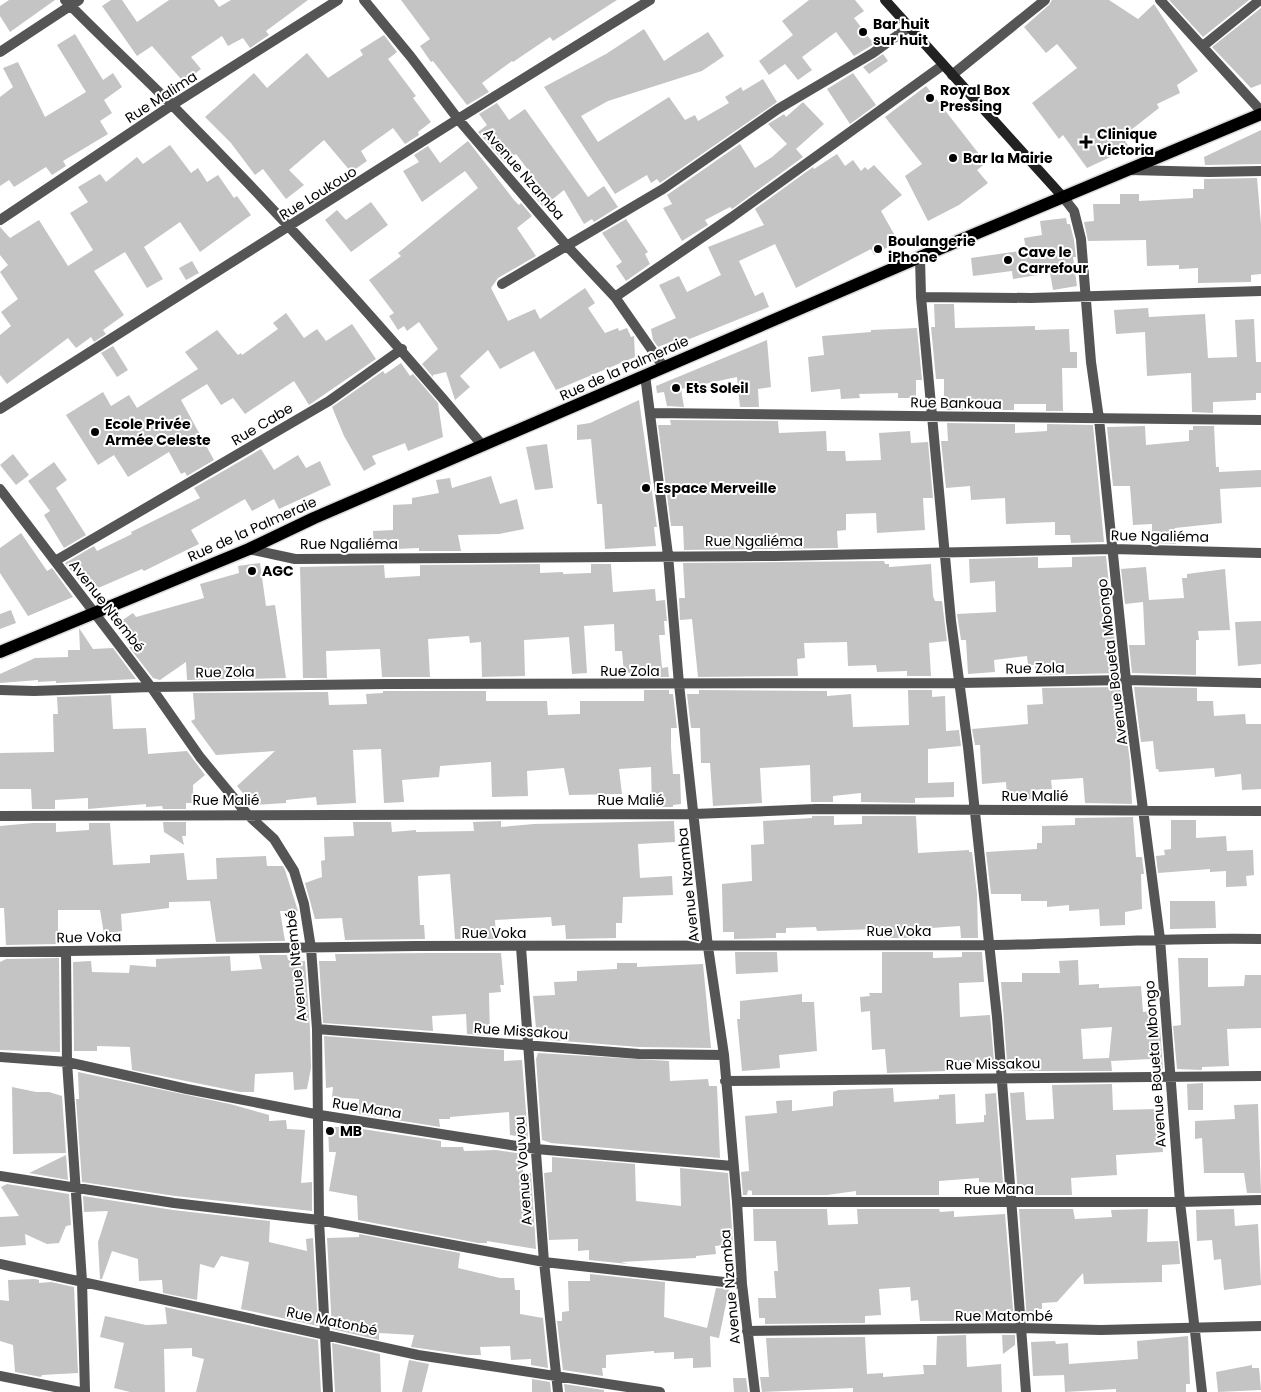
<svg xmlns="http://www.w3.org/2000/svg" width="1261" height="1392" viewBox="0 0 1261 1392" font-family="Poppins,sans-serif">
<style>
.building{fill:#c4c4c4;fill-rule:evenodd}
.lines{fill:none;stroke-linecap:round;stroke-linejoin:round}
.primary-casing{stroke:#dbdbdb;stroke-width:15}
.street{stroke:#555;stroke-width:10}
.secondary{stroke:#222;stroke-width:10}
.primary{stroke:#000;stroke-width:12}
.poi-dot{fill:#000;stroke:#fff;stroke-width:2}
.labels{text-anchor:middle;stroke-width:4;stroke-linejoin:round;paint-order:stroke}
.poi-label{font-size:14px;font-weight:bold;fill:#000;stroke:#fff;text-anchor:start}
.street-label{font-size:14px;fill:#000;stroke:#fff}
</style>
<rect width="100%" height="100%" fill="#fff"/>
<path class="building" d="M9,0H55L10,32L0,16V6Z
M111,0H122L137,22L169,0H214L219,7L231,0H308L266,31L269,35L250,48L243,38L228,46L222,36L191,57L201,69L187,80L184,76L181,79L152,46L137,56L102,6Z
M401,0H617L553,41L550,37L513,62L512,61L482,83L489,92L467,105L433,61L431,62L420,46L430,39Z
M809,0H855L864,11L854,18L874,44L854,56L836,32L802,57L812,70L798,80L785,64L769,75L759,61L793,35L782,21Z
M1052,0H1109L1138,19L1154,4L1198,71L1177,85L1180,93L1157,104L1159,108L1122,137L1130,148L1087,168L1063,135L1059,139L1032,103L1077,68L1057,44L1046,53L1024,27L1049,5Z
M1169,0H1249L1203,37Z
M1261,8V84L1251,88L1212,47Z
M644,29L664,61L708,32L724,56L702,71L608,101L581,116L598,142L669,97L685,120L695,115L698,121L729,103L725,97L741,87L743,91L763,79L777,102L660,183L657,179L651,183L647,175L615,194L544,87L606,54Z
M75,34L103,80L113,73L122,87L104,100L112,113L100,121L108,134L63,161L66,166L52,175L46,167L14,187L9,180L0,186V97L13,87L3,68L18,62L45,117L86,92L57,45Z
M384,35L397,52L388,59L416,96L413,98L431,122L418,132L419,135L405,144L393,128L361,151L367,161L351,172L324,140L289,170L304,185L286,199L263,169L255,175L231,143L205,117L254,73L267,88L307,53L328,78L363,55L360,50Z
M883,54L888,61L869,74L863,67Z
M853,73L876,105L850,124L827,89Z
M926,86L986,163L977,170L988,183L959,205L928,221L905,176L922,164L885,117Z
M803,102L824,124L796,149L803,157L732,209L730,207L705,220L708,225L682,241L663,208L672,204L667,195L740,144L755,168L772,157L787,144L768,124L784,114L786,117Z
M497,103L509,120L525,109L588,197L604,186L618,207L594,222L592,219L584,224L564,190L543,207L532,194L541,187L516,154L504,162L478,132L487,125L479,114Z
M1261,130V164L1205,165L1204,157Z
M468,141L514,200L519,205L521,203L532,216L517,228L536,256L498,278L491,288L508,321L535,309L540,319L585,288L595,303L588,308L605,333L618,328L619,331L627,328L631,337L634,336L635,357L556,390L534,351L500,369L488,350L460,376L470,387L455,400L446,372L433,375V377L422,364L438,349L419,322L407,331L404,326L398,330L389,316L394,313L369,280L401,256L398,253L478,188L465,171L422,202L403,171L419,162L414,155L428,146L440,163Z
M170,145L191,173L198,168L207,182L218,175L234,198L237,196L251,215L200,252L180,222L144,247L163,279L147,288L125,252L94,271L124,315L103,330L106,334L94,342L91,337L76,348L68,338L7,384L0,375V335L11,326L1,312L18,299L0,272L8,265L0,255V227L10,238L39,220L68,266L93,250L70,213L88,202L78,187L100,174L106,182L137,157L143,164Z
M837,154L845,166L853,160L861,171L865,167L868,170L874,165L902,195L881,211L894,234L891,235L895,243L874,255L871,249L796,288L775,244L739,261L755,296L763,292L769,307L687,340L686,336L658,347L653,340L651,329L676,318L659,285L679,276L687,292L721,275L708,247L764,225L755,209L813,167L814,169Z
M1257,178L1261,224V274L1251,275V282L1198,283V268L1179,269V265L1147,266L1146,240L1088,241L1084,222L1094,221L1093,204H1120V194H1139V201L1193,198V189H1204V179Z
M371,202L388,225L351,252L325,220L337,210L346,220Z
M1066,218L1067,224H1070L1074,240L1076,257H1073L1077,286L1053,290L1050,273L1013,279L1012,271L973,276L971,258L1026,250L1024,238L1042,235L1040,221Z
M626,219L648,252L645,254L650,264L626,281L616,266L622,262L602,233Z
M192,261L199,273L186,280L179,268Z
M934,304H954L955,328L1035,326V330L1069,329L1070,352H1077V368H1062L1063,411H1046V404H1014V410H947L946,403H944V379H936L931,327H935Z
M1148,308L1149,317L1205,314L1208,358L1237,357L1235,320L1254,319L1256,362H1261V393H1256V400L1213,402V413L1192,412L1191,373L1147,376L1145,332L1116,334L1114,310Z
M286,313L304,338L317,329L326,341L352,324L376,359L309,405L294,381L245,414L233,398L221,405L207,384L181,400L214,460L187,476L185,472L181,474L169,452L128,477L114,455L98,465L66,415L103,392L111,406L129,395L137,408L198,369L185,352L217,330L238,355L241,353L242,355L278,329L273,323Z
M917,328L922,380H916V398H898V393L859,394L860,398L841,399L840,389L811,392L808,357L824,355L822,336L871,332V330Z
M767,340L771,387L758,389L759,407H740L737,377L681,389L684,407L667,406L664,392L657,393L656,386Z
M113,346L128,370L117,377L101,353Z
M401,363L410,376L413,374L438,403L443,437L408,451L405,443L372,456L376,464L364,471L344,436L332,407L383,371L385,374Z
M639,400L657,527H654L656,546L605,549L602,504H597L591,439L577,440V425L590,423Z
M670,420L778,421L779,433L826,431L827,451H845L846,461L881,460L879,433L910,431L911,443L928,442L933,498H923L925,530L877,533L876,513L846,514V530L837,531L838,548L684,550L683,526H671L658,425H671Z
M947,423L1015,424V433L1047,431V424L1093,425L1104,542L1071,543L1070,535H1055V522L1006,524L1005,498L971,500L970,486L946,488L941,441H948Z
M1145,426L1146,445L1189,441V430H1193V426H1214L1216,467H1219V472L1261,470V487L1220,489L1222,523L1175,528L1176,544L1157,543L1156,532H1152V524L1133,525L1130,486H1113L1107,427Z
M547,444L553,488L535,490L526,447Z
M261,449L274,470L298,455L306,468L320,461L331,485L279,509L274,499L252,511L245,499L191,530L199,544L144,571L142,569L89,592L65,563L94,546L97,551L132,534L131,532L200,498L194,488Z
M13,454L29,475L16,485L0,465Z
M54,462L67,480L56,488L86,535L64,548L44,515L50,511L28,481Z
M491,476L500,504L517,499L524,529L499,534L458,535L461,551H419V548L374,550L373,531L393,530V505L412,504V498L439,493L436,480L450,478L452,488Z
M21,533L47,571L52,568L73,597L28,616L0,573V548Z
M1106,556L1118,673L1041,675V670H1035V665H1028L1027,656L994,660L995,672L968,674L966,640H961L957,614L996,612L995,581L970,583L969,559L1038,557V568L1072,567V557Z
M884,561L885,564H889V567L931,564L933,596L935,601H942L947,641L929,643L931,676H907V671L877,672L876,665L848,666L847,642L804,643L805,658L797,659L798,676L698,677L692,619L680,620L679,598H685L683,563Z
M260,563L266,606L275,605L286,678L187,680L186,662L160,680L153,678L129,647H134L118,623L133,613L136,617L204,598L200,584L239,573L238,566Z
M540,564V573L563,572V574L591,573V564H611L613,592L655,589L656,601L665,600L667,621H664L665,635H659L662,668L668,667L669,677H643V672L624,673L622,651H615L614,624L584,626L587,673L572,674L569,637L524,640L525,676L482,677L481,642L470,643L469,636L428,639L430,677H382L380,649L326,651L327,678H303L300,567L384,565L385,578L420,576V565Z
M1146,567L1149,600L1184,598L1182,578H1187V574L1225,569L1230,630L1198,631L1199,640H1196V675L1132,673L1129,645H1145L1143,602L1125,604L1121,569Z
M11,610L16,623L0,629V614Z
M1261,621V664L1238,666L1235,622Z
M79,628L93,649L113,648L136,679L56,683V681L38,682V680L0,683V674L35,658L68,657V650H80Z
M1120,687L1130,762L1132,804L1085,803L1083,778L1051,780L1052,789L1031,790L1032,799L1007,800L1006,782L982,784L980,745H975L972,729L1028,724L1027,705L1043,704L1042,688Z
M1134,687L1197,688V701H1213L1214,716L1245,714L1246,724H1261V789L1242,790L1241,774L1215,777L1214,768L1159,772L1158,769H1156L1153,741L1141,742Z
M644,690H669V694H673L677,728H671V747L673,774H680L681,804L673,805V807H652L651,767L619,769L622,794L569,795L564,768L527,771L528,796L492,797L491,762L440,766L439,777L402,780L404,802L384,803L381,749L353,750L356,803L317,805L316,797L286,800V803L253,805L237,786L275,751L216,755L191,721L195,719L193,693L328,692L329,705L367,704L366,694L383,693V691H486V701H547L548,715L580,714V701H644Z
M699,690L827,691V696L851,694L853,727L909,725L908,690H932V697L945,696L946,731L959,730L961,746L928,749V783L954,782V797L915,798V803L861,802V793L833,796V802H811L810,765L760,768L762,803L713,806L710,763H701L700,728H691L687,694H699Z
M111,695L113,729L146,728L148,754L187,751L205,775L193,785V803H186V809H163L162,806L146,807V804L88,809V798L55,800V809H32L31,789H0V753L54,752L53,714H58L57,697Z
M812,816H834V825L862,824V816H916L918,853L969,850V852H972L977,894L978,938H961L960,926L931,928L932,938H881L880,932H876V929L817,931L816,927L786,928V933H776V938L734,939V932H723L722,884L752,881L751,845L764,844L763,821L812,818Z
M1133,817L1136,857H1142L1144,874H1141L1142,909L1125,912V925L1100,926L1099,909L1069,911V905L1047,907V901H1021V894H991L986,852L1037,849V843H1042V826L1075,825V818Z
M1171,820H1196V838L1226,836L1227,851L1253,850L1254,875L1246,876L1247,886L1226,887V871L1210,872V869L1158,873L1156,856L1165,855L1164,850L1171,849Z
M501,821V827L534,824L674,821L675,842L638,844L640,878L672,876L673,895L623,897L622,923H616V938L566,939L565,925L552,926L551,917L495,920L496,939H455L450,874L418,876L420,925H424L425,939L345,940L342,918L315,919L305,883L322,877L321,861L325,860L324,837L354,836L353,822H391L392,832L416,830V832L474,831L473,822Z
M163,822H186V836H182L184,845L164,832Z
M33,823H56V832L89,830V823H110L113,865L150,863V855L184,853L187,880L217,879L216,858L266,856L267,866H283L285,870L298,911H280L285,941L216,942L210,901L169,902V908L121,914L122,931L104,934L100,910H58V944L6,945L4,908H0V826Z
M1170,901H1215L1216,928L1170,929Z
M735,952H777L778,972L736,974Z
M882,952H933V958L962,957V952H982L984,982L959,983L960,1017L990,1015L994,1061L946,1065V1071L887,1073L885,1049L872,1050L870,1011L861,1012L860,997L870,996L869,993H882Z
M426,953H501L504,985H500L501,992L489,993L490,1036L467,1034L466,1014L432,1016L433,1031L323,1023L319,961H336L335,954H340Z
M259,955H287L288,960L305,961L310,1029L311,1068L307,1089L294,1090L293,1072L255,1074L254,1092H240L132,1070L130,1047L97,1046V1051H74L73,962L91,961L92,972L129,973L130,965L156,967V959L230,956L231,971L262,969Z
M59,958L60,1052L0,1050V962L6,959Z
M1178,958H1208V987L1244,986L1245,975H1261V1028L1227,1029L1229,1066L1202,1067V1070L1177,1069L1173,1026L1181,1025Z
M1078,960L1079,985L1099,984V988L1141,986L1143,1012L1152,1011L1153,1027H1160L1163,1069L1153,1070L1151,1059L1111,1061L1112,1071H1012V1060L1007,1061L1001,982H1022V973H1060L1059,961ZM1112,1027L1109,1058L1083,1059L1081,1029Z
M617,963H637V967L703,964L711,1048L639,1047L537,1039L533,996L555,995L554,982L577,981V971L617,969Z
M802,994V1002H814L817,1051L779,1055L780,1068L742,1071L737,1019H740V1001Z
M324,1036L504,1050V1061L522,1060L528,1138L510,1135L509,1112L450,1117V1119H439L440,1127L359,1114V1099L332,1097L333,1087L326,1088Z
M538,1053L669,1061L670,1081L708,1079L709,1086H717L720,1158L551,1143L542,1140L536,1059Z
M78,1072L230,1104L269,1115V1121L286,1120L287,1129L305,1130L301,1183L312,1182V1211L175,1196L82,1182L76,1099H79Z
M1203,1083V1110H1188L1187,1084Z
M1112,1084L1113,1110L1158,1109L1159,1138H1162L1163,1152L1116,1155L1117,1175L1071,1178L1072,1195H1018L1010,1093L1024,1092L1026,1120L1054,1119L1052,1085Z
M12,1087L36,1092H49L62,1096L66,1153L13,1154Z
M893,1088L894,1102L939,1099V1095L955,1094L956,1124L984,1122V1115H986L985,1094L996,1093L1003,1183L979,1182V1178L939,1181V1195H856V1191L827,1195H752V1191L748,1190L747,1195H743L741,1172L749,1171L745,1116L777,1113L776,1101L792,1100V1111L833,1106V1092L839,1090Z
M1258,1104L1261,1193H1247L1244,1173H1204L1202,1138L1195,1139V1121L1235,1119L1234,1105Z
M328,1127H349L441,1141V1147H463L464,1151L496,1150L523,1154V1174L531,1173L536,1249L487,1241V1243H478L358,1220L357,1196L329,1191L336,1152H329Z
M66,1155L68,1180L29,1173Z
M552,1157L635,1164L636,1201L681,1206L680,1168L728,1173L733,1242H726V1245L715,1246L716,1254L696,1256V1258L621,1262L628,1264L589,1260V1250L578,1251V1239L549,1240L544,1173L552,1172Z
M7,1184L69,1194L71,1225L66,1226L59,1243L47,1244L25,1234L26,1245L0,1247V1217L19,1216L1,1187Z
M83,1196L173,1210L270,1221L269,1242L307,1251L306,1239L313,1238L318,1326L241,1309L249,1262L221,1256L214,1268L200,1264L197,1300L163,1293L162,1280L139,1281L138,1259L112,1251L102,1279H100L98,1242L108,1211L84,1212Z
M753,1209H827L828,1225L858,1224L857,1209H939L940,1212L954,1211V1217L1005,1214L1014,1321H920L918,1300L911,1301L910,1287L879,1289L881,1315L865,1316V1323L765,1324V1318H759L758,1298H776L774,1271H778L776,1241H754Z
M1019,1209H1073L1075,1219L1112,1217L1111,1210L1148,1209L1147,1242L1178,1241L1180,1264L1162,1265V1282L1084,1284L1083,1273L1057,1302L1042,1303V1309H1038L1039,1322L1027,1321Z
M1234,1209L1235,1226L1258,1224L1261,1285L1224,1290L1221,1259L1214,1260L1212,1240L1197,1241L1196,1210Z
M359,1234L460,1253L458,1268L500,1278H514L515,1290H520V1314L543,1318L548,1368L531,1365V1359L511,1360L510,1346L480,1347L481,1355H467L411,1347L414,1335L379,1333V1340L332,1329L327,1238L359,1237Z
M590,1274L665,1282L664,1317L707,1328L716,1288L729,1289L719,1338L710,1336L711,1367L693,1368V1358L674,1359V1352L654,1353V1351L606,1355V1368H602L603,1376L563,1370L557,1321H562V1312L569,1311L568,1281H590Z
M35,1279L39,1280V1283L51,1282L74,1287L78,1373L42,1375L41,1377L15,1372L13,1345L0,1341V1300L9,1301L8,1280Z
M165,1307L318,1340L321,1392H196L204,1359L192,1356V1348L164,1349L165,1392H130L114,1388L124,1343L100,1337L105,1316L146,1325L167,1324Z
M966,1335L967,1367L1001,1364L1002,1392H853V1388L762,1392L760,1377H769L766,1338L865,1337L867,1374L883,1373V1377L924,1374L923,1365H936L937,1336Z
M1002,1335H1015V1345L1003,1354Z
M1188,1336L1190,1384H1186V1392H1116V1389L1065,1392L1064,1375L1033,1376L1031,1342L1055,1341L1056,1344L1068,1343L1069,1364L1138,1359L1137,1341Z
M332,1343L380,1354L381,1392H335Z
M409,1360L429,1364L422,1392H402Z
M1252,1365V1368H1259L1261,1390L1218,1392L1216,1372Z
M733,1378H746L748,1392H734Z
M532,1379L550,1382L551,1392H532Z
M564,1384L604,1390V1392H565Z"/>
<g class="lines">
<defs>
<path id="primary" d="M0,652L249,549L314,518L920,257L1261,114"/>
</defs>
<use href="#primary" class="primary-casing"/>
<path class="street" d="M65,0C100,36 137,70 173,106C281,215 384,328 483,446
M364,0L411,57L458,119L567,246L615,297L663,366
M1160,0L1261,111
M1203,46L1260,0
M0,52L79,0
M952,75L1045,0
M1130,170L1209,172L1261,171
M1063,197L1074,211L1081,239L1091,362L1099,419L1126,680L1160,939L1180,1202L1202,1392
M0,220L172,105L338,0
M920,257L921,297L951,621L968,747L997,1017L1026,1392
M502,284L663,189L778,109L873,53L909,27
M615,297L732,217L943,65
M921,297L1031,298L1261,291
M645,375L668,555L679,684L708,947L724,1055L737,1202L742,1284L755,1392
M0,409L458,119L650,0
M650,413L1261,420
M0,489L151,687L200,757L247,814L274,839L294,871L304,904L311,948L317,1029L319,1220L328,1392
M249,549L295,559L775,556L1113,549L1261,553
M55,561L329,401L402,349
M0,690L34,691L151,687L387,684L959,683L1126,680L1261,683
M0,816L694,814L816,809L1261,811
M521,947L544,1262L558,1392
M66,951L67,1062L82,1281L85,1392
M0,952L416,946L988,945C1079,944 1170,937 1261,939
M317,1029L639,1054L724,1055
M0,1057L67,1062L187,1089L320,1115L536,1149L733,1166
M725,1081L1261,1076
M0,1176L174,1203L319,1220L544,1262L742,1284
M737,1202H1180L1261,1200
M0,1264L418,1355L660,1392
M747,1331L1020,1328L1101,1330L1261,1326
M0,1376L80,1392"/>
<path class="secondary" d="M885,0L1063,197"/>
<use href="#primary" class="primary"/>
</g>
<g class="poi-dot">
<circle cx="863" cy="32" r="5"/>
<circle cx="930" cy="98" r="5"/>
<path d="M1083.5 134.5h5v5h5v5h-5v5h-5v-5h-5v-5h5z"/>
<circle cx="953" cy="158" r="5"/>
<circle cx="878" cy="249" r="5"/>
<circle cx="1008" cy="260" r="5"/>
<circle cx="676" cy="388" r="5"/>
<circle cx="95" cy="432" r="5"/>
<circle cx="646" cy="488" r="5"/>
<circle cx="252" cy="571" r="5"/>
<circle cx="330" cy="1131" r="5"/>
</g>
<g class="labels">
<g class="poi-label">
<text x="873" y="29">Bar huit<tspan x="873" dy="16">sur huit</tspan></text>
<text x="940" y="95">Royal Box<tspan x="940" dy="16">Pressing</tspan></text>
<text x="1097" y="139">Clinique<tspan x="1097" dy="16">Victoria</tspan></text>
<text x="963" y="163">Bar la Mairie</text>
<text x="888" y="246">Boulangerie<tspan x="888" dy="16">iPhone</tspan></text>
<text x="1018" y="257">Cave le<tspan x="1018" dy="16">Carrefour</tspan></text>
<text x="686" y="393">Ets Soleil</text>
<text x="105" y="429">Ecole Privée<tspan x="105" dy="16">Armée Celeste</tspan></text>
<text x="656" y="493">Espace Merveille</text>
<text x="262" y="576">AGC</text>
<text x="340" y="1136">MB</text>
</g>
<g class="street-label">
<text transform="translate(161 97) rotate(-33)" y="5">Rue Malima</text>
<text transform="translate(524 174) rotate(49)" y="5">Avenue Nzamba</text>
<text transform="translate(318 193) rotate(-32)" y="5">Rue Loukouo</text>
<text transform="translate(624 368) rotate(-24)" y="5">Rue de la Palmeraie</text>
<text transform="translate(956 403) rotate(1)" y="5">Rue Bankoua</text>
<text transform="translate(262 424) rotate(-31)" y="5">Rue Cabe</text>
<text transform="translate(252 529) rotate(-24)" y="5">Rue de la Palmeraie</text>
<text transform="translate(1160 536) rotate(1)" y="5">Rue Ngaliéma</text>
<text x="754" y="546">Rue Ngaliéma</text>
<text x="349" y="549">Rue Ngaliéma</text>
<text transform="translate(107 606) rotate(52)" y="5">Avenue Ntembé</text>
<text transform="translate(1112 662) rotate(-97)" y="5">Avenue Boueta Mbongo</text>
<text transform="translate(1035 668) rotate(-1)" y="5">Rue Zola</text>
<text x="630" y="676">Rue Zola</text>
<text transform="translate(225 672) rotate(-1)" y="5">Rue Zola</text>
<text x="1035" y="801">Rue Malié</text>
<text x="226" y="805">Rue Malié</text>
<text x="631" y="805">Rue Malié</text>
<text transform="translate(688 885) rotate(-96)" y="5">Avenue Nzamba</text>
<text x="899" y="936">Rue Voka</text>
<text x="494" y="938">Rue Voka</text>
<text transform="translate(89 937) rotate(-1)" y="5">Rue Voka</text>
<text transform="translate(296 966) rotate(-96)" y="5">Avenue Ntembé</text>
<text transform="translate(521 1031) rotate(4)" y="5">Rue Missakou</text>
<text transform="translate(993 1064) rotate(-1)" y="5">Rue Missakou</text>
<text transform="translate(1155 1064) rotate(-94)" y="5">Avenue Boueta Mbongo</text>
<text transform="translate(367 1108) rotate(9)" y="5">Rue Mana</text>
<text transform="translate(523 1171) rotate(-94)" y="5">Avenue Vouvou</text>
<text x="999" y="1194">Rue Mana</text>
<text transform="translate(730 1287) rotate(-95)" y="5">Avenue Nzamba</text>
<text x="1004" y="1321">Rue Matombé</text>
<text transform="translate(332 1321) rotate(12)" y="5">Rue Matonbé</text>
</g>
</g>
</svg>
